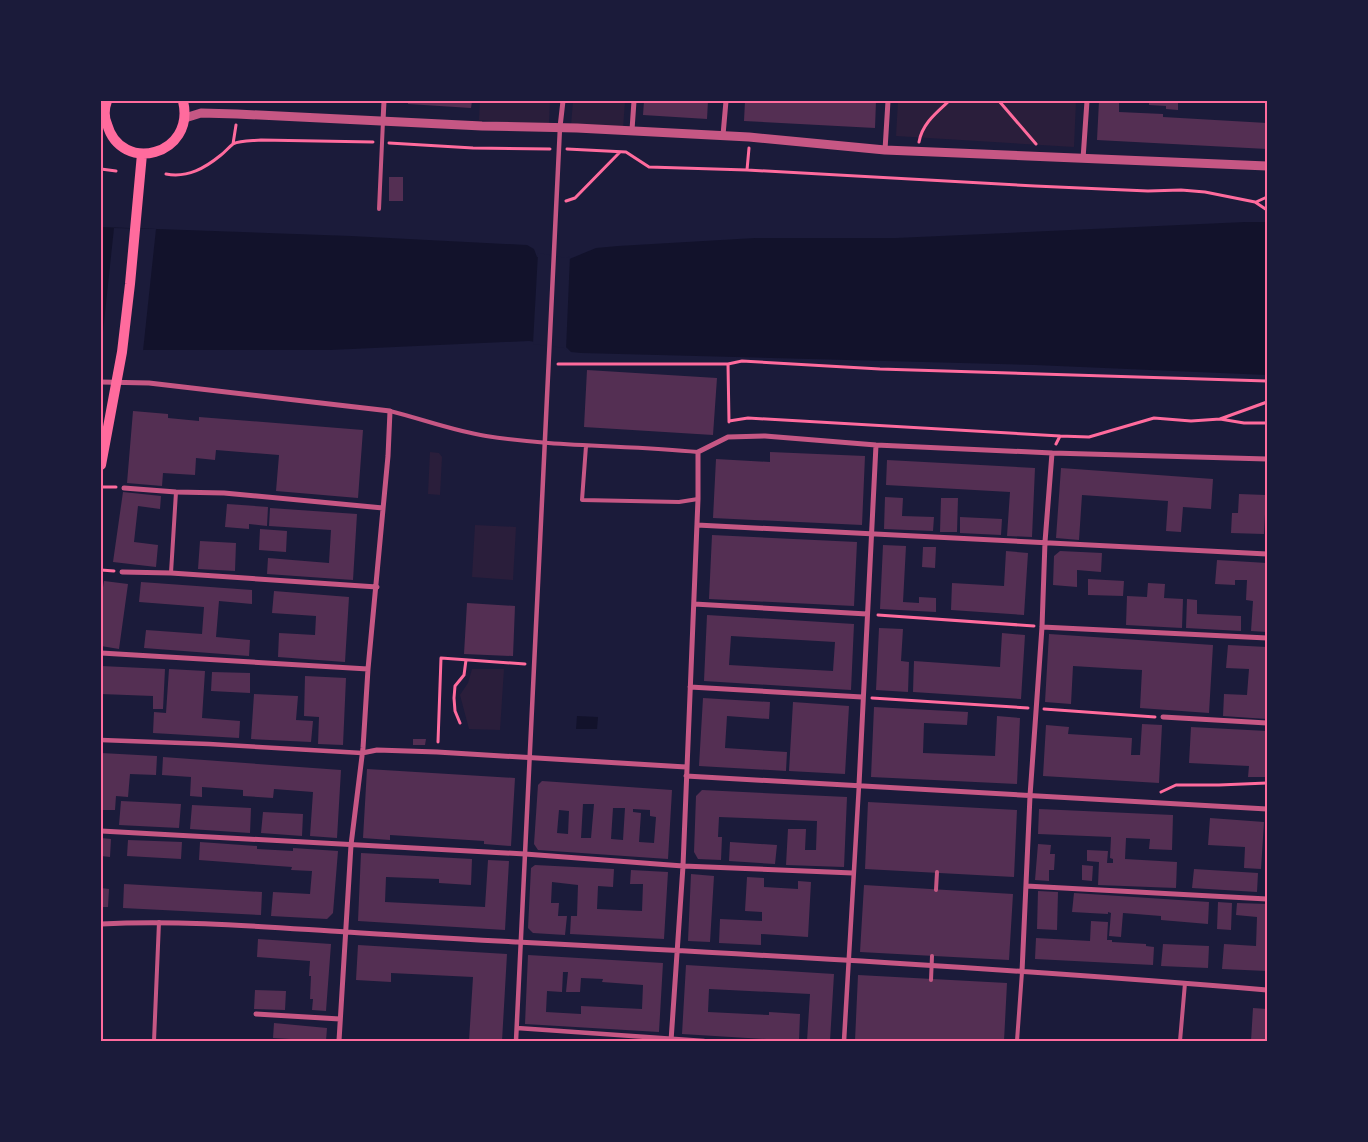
<svg xmlns="http://www.w3.org/2000/svg" width="1368" height="1142" viewBox="0 0 1368 1142" font-family="'Work Sans',sans-serif">
<style>
.green{fill:#2a1e3b}
.water{fill:#12122b}
.pier{fill:#1b1b3a}
.building{fill:#542f53;fill-rule:evenodd}
.lines{fill:none;stroke-linecap:round;stroke-linejoin:round}
.path{stroke:#ff6b9d;stroke-width:3}
.service{stroke:#c65784;stroke-width:4}
.pedestrian{stroke:#c65784;stroke-width:4.5}
.minor{stroke:#c65784;stroke-width:5}
.tertiary{stroke:#c65784;stroke-width:9}
.secondary{stroke:#ff6b9d;stroke-width:10}
.neatline{fill:none;stroke:#ff6b9d;stroke-width:2}
</style>
<rect width="100%" height="100%" fill="#1b1b3a"/>
<path class="green" d="M480,101H550L549,125L479,120Z
M573,101H625L623,128L571,125Z
M898,101H1076L1074,147L896,136Z
M430,452L439,453L442,457L440,495L428,494Z
M475,525L516,527L513,580L472,577Z
M472,669H504L500,730L469,729L460,695L468,683Z"/>
<path class="water" d="M1245,222H1267V375L1035,365L581,353L571,352L565,346L529,341L330,350H101V227L351,236L527,245L534,249L537,257L567,260L596,248L618,246L755,238H896Z
M577,716L598,717L597,729H576Z"/>
<path class="pier" d="M114,228L156,229L143,351H101Z
M538,253L567,258L570,256L566,350L564,348L533,344Z"/>
<path class="building" d="M408,101H472L471,108L408,104Z
M644,101H708L707,119L643,115Z
M745,101H876L875,128L744,121Z
M1099,101H1119V112L1163,114V117L1267,123V149L1097,140Z
M1149,101H1178V110L1166,109V106L1149,105Z
M389,177H403V201H389Z
M587,370L717,378L713,435L584,427Z
M133,411L168,414V418L199,421V417L363,430L358,498L276,491L279,455L216,450L215,460L196,458L195,475L163,473L162,486L127,483Z
M770,452L865,456L862,525L713,518L716,459L770,462Z
M887,460L1035,468L1032,537L1007,536L1010,492L886,485Z
M1061,468L1213,479L1211,509L1183,507L1181,532L1166,531L1168,501L1082,495L1079,540L1056,538Z
M123,492L161,496L160,509L138,506L134,542L158,545L156,567L113,562Z
M1239,494L1266,495L1264,534L1231,533L1232,513H1238Z
M885,497L903,498L902,516L934,517L933,531L884,529Z
M941,498H958L957,532H940Z
M227,504L268,507L267,526L249,524V529L225,527Z
M270,508L357,514L353,580L267,574L268,558L329,563L331,530L269,526Z
M960,517L1002,519L1001,535L960,533Z
M260,529L287,531L286,552L259,550Z
M712,535L857,542L854,606L709,599Z
M200,541L236,543L235,571L198,569Z
M883,545L906,546L903,602L919,603V597L936,598V612L880,609Z
M923,547H936L935,568L922,567Z
M1006,551L1028,553L1024,615L951,610L952,583L1004,586Z
M1060,551L1102,553L1101,572L1077,570V587L1053,585L1054,556Z
M1217,560L1267,563V632L1251,631L1253,601L1246,600L1247,580H1235V585L1215,584Z
M1088,579L1124,581L1123,596L1088,595Z
M104,581L128,584L119,649L101,646V600Z
M141,582L252,590V604L219,601L216,637L250,640L249,656L144,648L146,630L202,634L204,607L139,602Z
M1148,583L1165,584L1164,598L1183,599L1182,628L1126,625L1127,596L1147,597Z
M274,591L349,597L345,662L278,657L279,633L315,635L316,616L272,613Z
M1187,599L1197,600V614L1241,616V631L1186,628Z
M467,603L515,606L513,656L464,654Z
M707,615L854,624L851,690L704,681ZM731,636L835,642L833,671L729,665Z
M879,628L903,629L901,661L909,662L908,692L876,690Z
M1002,633L1025,635L1021,699L913,692L914,661L1000,667Z
M1049,634L1213,645L1209,713L1140,708L1142,670L1122,669L1073,666L1071,704L1045,702Z
M1228,645L1267,647V719L1223,716L1224,694L1247,695L1249,669L1226,668Z
M101,666L165,669L163,709H153V696L101,694Z
M169,669L205,671L202,718L240,721L239,738L153,733L154,712L166,713Z
M212,672L250,673V693L211,691Z
M305,676L346,678L343,745L318,744L319,717L304,716Z
M254,694L298,696L296,720L313,721L311,742L251,739Z
M703,698L770,702L769,719L727,716L725,748L787,752L786,771L699,766Z
M793,702L849,706L845,774L789,771Z
M874,707L968,712L967,725L924,723L923,753L995,756L997,716L1020,718L1017,784L871,777Z
M1142,724L1162,725L1159,783L1043,776L1046,725L1069,727L1068,734L1132,738L1131,755H1140Z
M1191,727L1267,731L1266,777H1248L1249,766L1189,763Z
M413,739H426L425,745H413Z
M101,753L157,756L156,775L130,774L128,797L116,796L115,810H101Z
M163,757L341,770L337,838L310,836L313,792L274,789L273,798L243,796V790L202,787V797L190,796L191,777L162,775Z
M367,769L515,778L511,846L484,844V841L390,835V840L363,838Z
M542,781L672,790L668,859L538,850L534,844L538,785ZM583,804H594L591,838H581ZM613,808H625L623,840L611,839ZM633,809L650,810V816L656,817L654,843L639,842L641,813L633,812ZM559,810L569,811L568,834L557,833Z
M702,790L847,797L844,867L786,865L788,829H806L805,850H816L817,821L719,817L718,837H722L721,860L698,859L694,852L696,796Z
M121,801L181,804L179,828L119,825Z
M868,802L1017,810L1014,877L865,869Z
M192,805L251,808L250,833L190,829Z
M1039,809L1173,815L1172,850L1149,849L1150,839L1126,838L1125,859L1177,862L1176,888L1098,885L1099,862L1087,861V850L1108,851L1107,863H1113V859L1110,858L1111,837L1038,834Z
M263,812L303,814L302,836L261,833Z
M1210,818L1264,822L1261,869L1244,868L1245,847L1208,845Z
M101,838L111,839L110,857L101,856Z
M128,840L182,842L181,859L127,856Z
M200,842L257,846V849L293,851V848L338,851L333,913L327,919L271,916L273,892L310,894L312,871L291,870L292,867L199,860Z
M730,842L777,845L775,864L729,861Z
M1038,844L1051,845L1050,854H1055L1054,870H1049V881L1035,880Z
M361,853L472,859L471,885L439,883V879L386,877L385,902L485,907L488,860L509,861L505,930L358,921Z
M535,865L614,869L613,887L598,886L597,909L642,911L643,884H630L631,870L668,872L664,939L570,934L571,916H577L578,885L552,882L551,903H559L558,916H567L565,935L533,933L528,928L531,868Z
M1082,865L1093,866L1092,881L1082,880Z
M1194,869L1258,873L1257,892L1192,888Z
M691,874L714,876L710,942L688,941Z
M747,877L764,878V887L798,889V881L811,882L808,937L761,934V945L719,943L720,919L762,921V912L745,911Z
M124,884L262,892L261,915L123,908Z
M864,885L1013,894L1009,960L860,952Z
M101,888L109,889L108,907H101Z
M1038,891L1058,892L1057,930L1037,929Z
M1074,893L1209,902L1208,924L1161,920V916L1123,913L1121,937L1109,936L1111,913L1108,912V914L1072,912Z
M1218,902L1232,903L1231,930L1217,929Z
M1237,903L1267,904V971L1222,969L1224,944L1256,946L1257,917L1236,915Z
M1091,921L1108,922L1107,940H1112V942L1146,944V946L1154,947L1153,965L1035,959L1036,938L1090,941Z
M258,939L331,944L326,1011L312,1010L313,999H310L311,976H309L310,961L257,957Z
M1163,944L1209,946L1208,968L1161,966Z
M358,945L507,954L502,1041H469L473,977L391,973V982L356,980Z
M528,955L663,963L659,1032L525,1024ZM563,972H568L566,992H580L581,978L603,979L602,982L643,985L642,1009L581,1006V1014L546,1012L547,991L562,992Z
M686,965L834,974L830,1041H807L810,994L709,989L708,1012L769,1015V1012L800,1014L799,1041L682,1034Z
M858,975L1007,983L1004,1041H855Z
M255,990L286,991L285,1010L254,1009Z
M1253,1008L1267,1009V1041H1251Z
M274,1023L327,1028L326,1041L273,1038Z"/>
<g class="lines">
<path class="path" d="M999,101L1036,144
M919,142C922,124 936,113 949,101
M389,143L473,148L550,149
M233,144L236,125
M567,149L626,152L649,167L747,170L1035,186L1148,191L1181,190L1205,192L1255,202L1267,210
M101,169L116,171
M747,170L749,148
M166,174C188,178 205,168 221,155C225,152 229,147 233,144C241,140 253,141 261,140L373,142
M566,201L575,198L620,152
M1256,202L1267,197
M558,364H728L729,422
M728,364L742,361L880,369L1267,381
M1220,419L1267,402
M729,421L748,418L1060,436
M1056,444L1060,436L1089,437L1154,418L1191,421L1220,419L1244,423H1267
M101,487H116
M101,570L114,571
M878,615L1034,626
M872,698L1028,708
M1044,709L1155,717
M460,723L455,711L454,698L455,686L464,675L466,660
M438,742L441,658L525,664
M1161,792L1176,785H1219L1267,783"/>
<path class="service" d="M379,209L383,121
M390,411C422,419 454,431 486,436C556,447 628,445 698,452
M586,446L582,500L679,502L698,499
M171,573L176,492
M936,890L937,872
M931,980L932,956
M154,1041L159,922
M1017,1041L1022,972
M1180,1041L1185,983"/>
<path class="pedestrian" d="M101,740L209,744L362,753
M517,1028L704,1041
M516,1041L560,127
M844,1041L859,785"/>
<path class="minor" d="M383,121L384,101
M560,127L563,101
M632,130L634,101
M723,135L726,101
M885,150L888,101
M1083,159L1087,101
M101,382L149,383L390,411L388,456L368,669L363,748L351,845L339,1041
M124,488L176,492L224,493L383,508
M697,525L1267,554
M122,572L171,573L377,587
M694,604L867,614
M1042,627L1267,638
M101,653L368,669
M690,687L862,697
M1163,717L1267,723
M362,753L377,750L437,752L686,767
M686,776L1267,809
M859,785L876,445
M101,831L525,854L683,866L853,873
M1026,886L1267,899
M101,924C184,920 265,927 347,932C404,936 461,939 517,942C767,955 1017,969 1267,990
M1022,972L1030,796L1042,627L1045,542L1052,453
M256,1014L340,1019
M671,1041L683,866L698,499V452L728,437L765,436L876,445L1052,453L1267,459"/>
<path class="tertiary" d="M185,118L201,113L237,114L482,126L577,128L749,137L885,150L1267,166"/>
<path class="secondary" d="M107,101C104,109 104,117 107,124C121,175 196,155 183,101
M101,465L122,352L130,284L142,154"/>
</g>
<rect width="1368" height="1142" fill="none" stroke="#1b1b3a" stroke-width="205"/>
<rect x="102" y="102" width="1164" height="938" class="neatline"/>
</svg>
